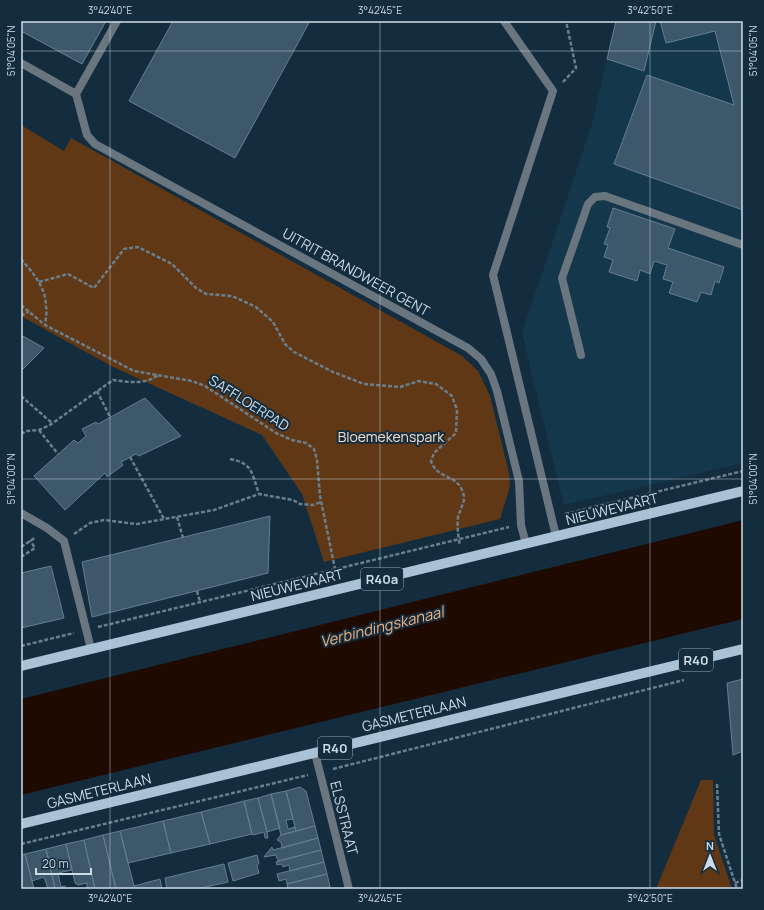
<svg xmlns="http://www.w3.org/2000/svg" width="764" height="910" viewBox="0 0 764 910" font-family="Manrope,sans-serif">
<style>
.built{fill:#15374c}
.green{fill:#603815}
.water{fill:#1e0a00}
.building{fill:#3e586b;stroke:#627e91}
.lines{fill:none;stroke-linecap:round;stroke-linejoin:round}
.path{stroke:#6a7e8c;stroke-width:2.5;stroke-dasharray:4 2;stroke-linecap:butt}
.lane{stroke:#6a767f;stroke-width:8}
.street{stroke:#6a767f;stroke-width:8}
.primary{stroke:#a9c2d5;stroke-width:10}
.ticks{fill:none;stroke:#cedce7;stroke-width:1;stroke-opacity:0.45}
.labels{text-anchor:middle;stroke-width:4;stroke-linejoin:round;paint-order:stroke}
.shield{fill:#142d3e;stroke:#96a8b4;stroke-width:1}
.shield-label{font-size:13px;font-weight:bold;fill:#cedce7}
.street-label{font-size:14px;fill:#cedce7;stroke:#142d3e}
.park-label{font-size:14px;fill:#f8dcc7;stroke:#142d3e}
.water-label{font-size:15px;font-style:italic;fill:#f2af7b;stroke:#142d3e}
.neatline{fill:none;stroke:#cedce7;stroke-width:1.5}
.ticks-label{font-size:10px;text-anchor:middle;fill:#cedce7}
</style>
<rect width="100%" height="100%" fill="#142d3e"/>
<path class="built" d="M616,21H743V463L564,505L522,333L592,124Z"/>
<path class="green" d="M21,125L64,151L71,138L462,356L478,371L490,396L509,473L510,486L500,519L324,562L302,494L262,435L113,367L21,316Z
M701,780H713L714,835L732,889H656Z"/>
<path class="water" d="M743,520V619L21,795V699Z"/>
<path class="building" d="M21,21H106L82,64L21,31Z
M173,21H310L235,158L129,101Z
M616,21H656L644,71L607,59Z
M660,21H743V210L614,164L647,75L734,105L715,31L666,43Z
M613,208L675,229L668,248L724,267L719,283L715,281L711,295L701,292L697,302L669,293L673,282L663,279L667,265L654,261L650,274L640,270L637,281L609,272L613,260L604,257L608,245L604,244L610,228L607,227Z
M21,335L44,348L21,371Z
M145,398L181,436L139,456L136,454L121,462L123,465L107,477L105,473L65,510L34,476L74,440L78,443L86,436L82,429L96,422L98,424Z
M270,516L268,573L92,617L82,562Z
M51,566L64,618L21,628V573Z
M743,679V751L733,755L727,683Z
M300,787L306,791L315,826L296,831L286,791Z
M286,791L293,819L286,820L288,829L295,827L296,831L281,835L271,794Z
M271,794L280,828L267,832L258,798Z
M258,798L267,832L268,838H265L264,832L253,835L252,834L244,801Z
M244,801L252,834L210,844L201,812Z
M201,812L210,844L171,853L163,821Z
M163,821L171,853L128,863L120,831Z
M315,826L318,838L282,848L281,842L277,840L281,835Z
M120,831L134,886L135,889H116L103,835Z
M103,835L116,889H95L84,840Z
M318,838L321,850L278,861L276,855L264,857L272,847L273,850Z
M84,840L95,889H87V883L78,885L75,883L66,844Z
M66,844L72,870L58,873L61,887L65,886L66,889H49L55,888L46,849Z
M46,849L55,888L49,889H48L44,877L32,881L25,854Z
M321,850L324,862L290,871L289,865L283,867L282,864L277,865L276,862Z
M25,854L32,881L34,889H21V855Z
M257,855L259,863L257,866L259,873L233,881L228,863Z
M324,862L327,874L287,884L286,879L279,881L277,874Z
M224,864L228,882L197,889H167L165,878Z
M327,874L330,887L322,889H288L287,884Z
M160,879L162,889H135L134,886Z"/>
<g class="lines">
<path class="path" d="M563,82L576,68L566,21
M21,259C32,272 46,287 46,306C47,312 46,318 45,325
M39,282L68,274L94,288L124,249L138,247L172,264L196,288L206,294L232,296L256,307L273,322L285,344L294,352L333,372L364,384L400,387L419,381L436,384L452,396L457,410L456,433L434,453L431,461C437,479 455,474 462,490C467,501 461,506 458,517C457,525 458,537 460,545
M21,305L45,325L134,371L192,381L205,386L276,433L292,440L306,443L314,449L317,460L320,496L335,569
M21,316L29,311
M97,391L110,417
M21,396L52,423
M39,430L58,454
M21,434L27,431L39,430L50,425L113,380C127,382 146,385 158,375
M130,457L164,519
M230,459C253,463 252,474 259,494
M565,514L743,471
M177,517L183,538
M74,534L90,523L104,520L137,524L214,510L259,494L293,500L300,504L313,505L321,502
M21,547L36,537
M21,557L35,548L30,540
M197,591L200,602
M98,627L509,527
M21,646L74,633
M333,769L684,680
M717,784L719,834L737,889
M21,844L308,775
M735,883L743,880"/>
<path class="lane" d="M504,21L553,91L493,275L556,536
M21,63L76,94L117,21
M76,94L87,135L95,144L468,348L481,359L491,374L497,391L519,481L521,525L526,544
M581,355L562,278L588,204L595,197L605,196L743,245"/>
<path class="street" d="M21,513L47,528L64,541L91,649
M315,753L349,889"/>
<path class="primary" d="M21,666L743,491
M21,824L743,649"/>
</g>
<path class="ticks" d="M110,21V889M380,21V889M650,21V889M21,51H743M21,479H743"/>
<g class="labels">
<g class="shield">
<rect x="361" y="568" width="42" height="22" rx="3"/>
<rect x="679" y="649" width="34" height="22" rx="3"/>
<rect x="318" y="737" width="34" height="22" rx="3"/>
</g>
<g class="shield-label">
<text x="382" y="584">R40a</text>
<text x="696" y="665">R40</text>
<text x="335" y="753">R40</text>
</g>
<g class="street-label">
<text transform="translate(356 272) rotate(29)" y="5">UITRIT BRANDWEER GENT</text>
<text transform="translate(249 403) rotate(32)" y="5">SAFFLOERPAD</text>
<text transform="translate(612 509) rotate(-14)" y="5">NIEUWEVAART</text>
<text transform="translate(297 585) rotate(-14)" y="5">NIEUWEVAART</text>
<text transform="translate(414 714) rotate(-14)" y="5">GASMETERLAAN</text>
<text transform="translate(99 791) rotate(-14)" y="5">GASMETERLAAN</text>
<text transform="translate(344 818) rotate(76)" y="5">ELSSTRAAT</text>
</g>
<g class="park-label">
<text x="391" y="442">Bloemekenspark</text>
</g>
<g class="water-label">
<text transform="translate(382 627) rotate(-14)" y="5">Verbindingskanaal</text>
</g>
</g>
<rect width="764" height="910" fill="none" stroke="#142d3e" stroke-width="44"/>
<g transform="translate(710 856)" stroke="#142d3e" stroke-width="3" paint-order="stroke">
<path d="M0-3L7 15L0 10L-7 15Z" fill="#cedce7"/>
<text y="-6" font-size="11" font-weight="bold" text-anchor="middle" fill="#cedce7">N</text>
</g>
<path d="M36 868v6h55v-6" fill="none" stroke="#cedce7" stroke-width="2"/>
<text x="42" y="868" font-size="12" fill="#cedce7" stroke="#142d3e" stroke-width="3" paint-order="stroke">20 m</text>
<rect x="22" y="22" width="720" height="866" class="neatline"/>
<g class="ticks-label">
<text x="110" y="14">3°42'40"E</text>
<text x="380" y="14">3°42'45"E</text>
<text x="650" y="14">3°42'50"E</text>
<text transform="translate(11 51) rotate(-90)" y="4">51°04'05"N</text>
<text transform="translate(753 51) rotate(-90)" y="4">51°04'05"N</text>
<text transform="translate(11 479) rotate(-90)" y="4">51°04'00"N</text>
<text transform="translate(753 479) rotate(-90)" y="4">51°04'00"N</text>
<text x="110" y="902">3°42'40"E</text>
<text x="380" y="902">3°42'45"E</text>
<text x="650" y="902">3°42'50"E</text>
</g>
</svg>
